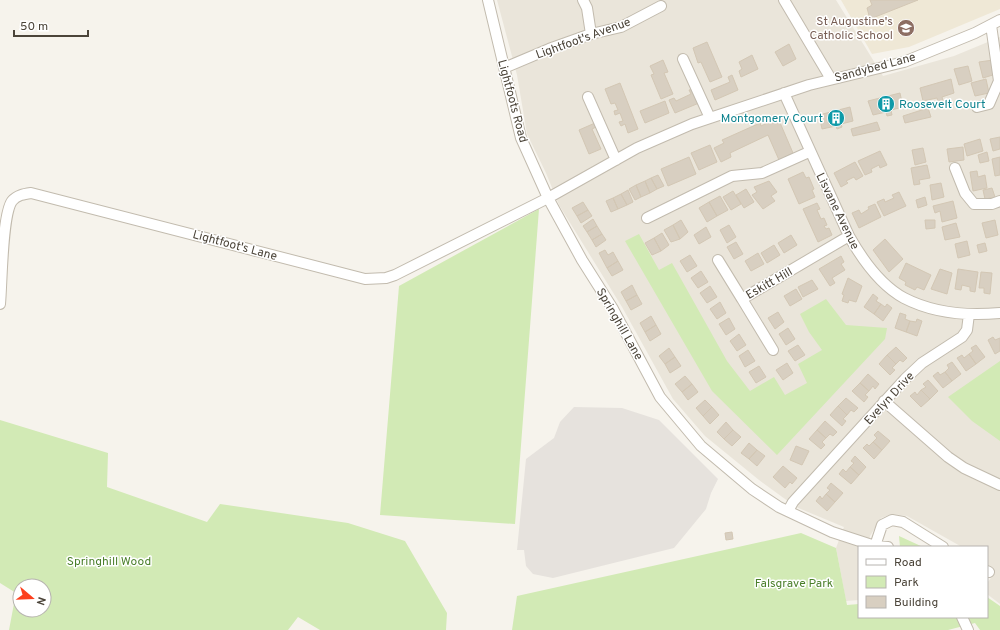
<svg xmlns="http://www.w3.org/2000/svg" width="1000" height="630" viewBox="0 0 1000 630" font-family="Overpass,sans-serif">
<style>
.residential{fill:#eae5da}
.industrial{fill:#e6e2dd}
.education{fill:#efe8d6}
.green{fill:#d2eab5;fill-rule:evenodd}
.building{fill:#d8cfc1;stroke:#d3c7b4}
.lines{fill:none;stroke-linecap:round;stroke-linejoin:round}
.street-casing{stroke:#c2bbae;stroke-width:12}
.street{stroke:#fff;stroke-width:10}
.labels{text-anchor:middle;stroke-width:3;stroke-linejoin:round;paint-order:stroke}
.education-label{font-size:12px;fill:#785e54;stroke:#fff;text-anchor:end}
.street-label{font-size:12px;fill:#4b4439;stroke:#fff}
.culture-label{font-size:12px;fill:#0d838f;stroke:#fff;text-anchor:start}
.park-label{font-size:12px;fill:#4a7f2a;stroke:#fff}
</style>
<rect width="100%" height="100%" fill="#f6f3ec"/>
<path class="residential" d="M497,0H836L883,76L954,56L1000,37V604L987,594V583L995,573L987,567V547H962L907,516L893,514L881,518L870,536L868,547H859V600L846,601L836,548L844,527L796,507L759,480L705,436L673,399L622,307L559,205L546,173L527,134L517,75Z"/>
<path class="industrial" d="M574,407L622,408L659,420L718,479L711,493L706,509L674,548L553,578L533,574L526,566L524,550H517L526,459L554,438L560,422Z"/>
<path class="education" d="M841,0H1000V9L909,47L872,54Z"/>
<path class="green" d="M539,209L515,524L380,515L399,286Z
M639,234L659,270L672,263L727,361L750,391L774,377L785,395L807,383L798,364L822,350L809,332L800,314L826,299L846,325L887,328L885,339L777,455L712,391L625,241Z
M1000,361V441L972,421L948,397Z
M0,420L108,453L107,487L207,522L220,504L348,523L405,541L447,613L446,630H320L298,617L288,630H9L16,593L0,583ZM20,586H44V610H20Z
M801,533L836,548L847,605L859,604V617H987V597L1000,606V630H980L975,623L948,630H512L517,596Z
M899,536L923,547H900Z"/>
<path class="building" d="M870,0H918L870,19L867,8L872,5Z
M707,42L722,77L710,82L701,62L698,63L693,48Z
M789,44L796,59L783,66L775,52Z
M752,55L758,69L741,77L739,71L742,69L739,62Z
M663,60L668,72L664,73L673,94L661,99L651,75L654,74L650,66Z
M993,60L996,74L983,78L979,62Z
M968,66L972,81L959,85L954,69Z
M732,75L738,90L715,100L711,90L730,82L728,77Z
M951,79L954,93L942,97L943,101L938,102L937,98L923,101L920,88Z
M986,79L989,93L975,96L971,83Z
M620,83L638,129L628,133L625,124L621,126L619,122L623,121L620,113L615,115L614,111L618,110L615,103L611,104L605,89Z
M693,89L699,103L675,113L669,100L674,98L676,101L691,94L689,90Z
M900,93L903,107L891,110L892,115L887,116L886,112L873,115L868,101Z
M665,101L669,113L645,123L640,111Z
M850,107L853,121L841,124L842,127L837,129L836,126L822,129L819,115Z
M928,108L931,117L905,123L903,116Z
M778,118L793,153L779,160L768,135L730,153L731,157L721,162L714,148L724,143L722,140L760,123L761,126Z
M877,122L880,130L853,136L851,129Z
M595,123L596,127L592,129L601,149L589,154L579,130Z
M1000,137V149L993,151L990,139Z
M980,139L983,151L967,156L964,144Z
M710,145L717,162L699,170L691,153Z
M963,147L964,160L949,162L947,149Z
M923,148L926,162L915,165L912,150Z
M880,151L887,165L880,168L879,165L871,169L872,172L865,175L858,161Z
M987,152L989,161L980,163L978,155Z
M689,157L696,174L668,186L661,169Z
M1000,157V175L995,176L992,159Z
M855,162L863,176L856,180L854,177L846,181L848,183L841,187L834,173Z
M927,165L930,178L919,180L920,184L914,185L911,168Z
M977,171L978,177L985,175L987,188L973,191L970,172Z
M803,172L806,178L809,177L814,189L812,190L815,197L799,204L788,179Z
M658,175L664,186L657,189L651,178Z
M651,178L657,189L650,193L645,181Z
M645,181L650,193L641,197L636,185Z
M769,181L777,192L771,196L775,201L763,209L752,195L757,192L754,187Z
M941,183L944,197L932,200L930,185Z
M636,185L641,197L635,200L629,189Z
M992,188L995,197L985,199L983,190Z
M746,189L754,202L744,208L736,195Z
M628,190L633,202L627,205L621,194Z
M733,191L741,204L731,210L723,197Z
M899,192L906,206L884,216L877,202L884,199L885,202L894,198L892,195Z
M621,194L627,205L618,209L613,198Z
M720,196L728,210L717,216L709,202Z
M925,197L927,205L918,208L916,200Z
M613,198L618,209L611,212L606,201Z
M953,201L957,218L942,222L940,211L935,213L933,206Z
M583,202L588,210L577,216L572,208Z
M709,202L717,216L707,222L699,208Z
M817,203L820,209L817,210L821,219L824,218L827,225L824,226L826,229L829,228L832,235L818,242L803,209Z
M875,204L881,217L859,228L852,213L859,210L861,214L869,209L868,207Z
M588,210L592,216L581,223L577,216Z
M593,219L597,226L587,232L583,226Z
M681,220L688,232L680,239L673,225Z
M925,220H935V228L926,229Z
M995,220L998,235L986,238L982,223Z
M956,223L960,237L945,240L942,227Z
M673,225L680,239L671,242L664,230Z
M729,225L736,237L727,243L720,230Z
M597,226L602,234L592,240L587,232Z
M706,227L711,237L699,244L694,235Z
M662,233L669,245L661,251L654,238Z
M602,234L606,240L596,247L592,240Z
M791,235L797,245L784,253L778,243Z
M654,238L661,251L652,255L645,243Z
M885,239L903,259L889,272L873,250Z
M967,241L970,255L958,258L955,244Z
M736,242L743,254L734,259L727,247Z
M985,243L987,251L979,253L977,245Z
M774,245L780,255L767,263L761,253Z
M605,250L608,255L613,252L618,261L607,268L599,253Z
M758,253L764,264L751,271L745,261Z
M690,255L697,266L687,272L680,261Z
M841,256L844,262L841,264L845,270L832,278L835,283L830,286L819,269Z
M618,261L623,270L612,276L607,268Z
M906,263L931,275L924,290L917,287L915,290L905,285L906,282L899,278Z
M940,269L952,273L947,294L931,289Z
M958,269L978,272L975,292L970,291V287L962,285L961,290L955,289Z
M701,271L708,282L698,288L691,278Z
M981,272L992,273L990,294L984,293V288H979Z
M848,278L862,286L856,302L849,300L848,303L842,301L844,295L842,294Z
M812,280L818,289L803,297L798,287Z
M632,285L637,295L626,301L621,292Z
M710,286L717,297L707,303L700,293Z
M796,289L802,299L790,306L784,296Z
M873,294L878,298L876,301L881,304L874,314L864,307Z
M637,295L642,304L631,310L626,301Z
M720,302L726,313L717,319L710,309Z
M881,304L885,307L887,304L892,308L883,321L874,314Z
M778,312L784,322L775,329L768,318Z
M900,313L906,315L905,319L910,321L906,332L895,328Z
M651,316L656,325L645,332L640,323Z
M729,318L735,329L726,335L719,324Z
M917,319L922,321L917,336L906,332L910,321L916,322Z
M656,325L661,334L650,341L645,332Z
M788,328L795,339L786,345L779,334Z
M739,334L746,345L737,351L730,341Z
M993,337L995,340L1000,338V351L995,354L988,340Z
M798,345L805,355L795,361L788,351Z
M976,345L985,357L976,364L969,354L973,351L971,348Z
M896,347L907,358L903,362L900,360L896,364L887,355Z
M669,348L675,357L665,364L659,356Z
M748,350L755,361L745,367L739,356Z
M969,354L976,364L966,371L957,358L962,355L964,358Z
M887,355L896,364L892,368L895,370L890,375L879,364Z
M675,357L681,366L670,373L665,364Z
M952,362L961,374L952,381L945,372L949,368L947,365Z
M787,363L793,373L783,380L776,370Z
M759,366L766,377L756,383L749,372Z
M938,372L940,375L945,372L952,381L943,388L933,376Z
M868,374L879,384L875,389L873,386L869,391L860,383Z
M685,376L692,384L682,392L675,384Z
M928,380L938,391L930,399L921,390L926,387L923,384Z
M860,383L869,391L865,395L868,397L864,402L852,391Z
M692,384L698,392L688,400L682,392Z
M921,390L930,399L921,407L910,396L915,392L917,395Z
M846,398L858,408L854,412L851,410L847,415L838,406Z
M705,400L712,407L703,416L696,408Z
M838,406L847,415L843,419L846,421L842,426L830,415Z
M712,407L719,415L710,424L703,416Z
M825,421L837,432L833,436L830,434L826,438L817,430Z
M726,422L733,430L724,439L717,432Z
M733,430L741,437L732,446L724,439Z
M817,430L826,438L822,442L825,445L821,449L809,439Z
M878,431L890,441L882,450L873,442L877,438L874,435Z
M873,442L882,450L874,459L863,448L867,444L869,446Z
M749,443L757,450L749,459L741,453Z
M796,446L809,451L802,465L790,460Z
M757,450L765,456L757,466L749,459Z
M855,456L866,467L859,475L850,467L854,463L851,461Z
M783,466L797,478L792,484L790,482L785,488L773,477Z
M850,467L859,475L851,484L839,474L843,469L846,472Z
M831,483L843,493L835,502L826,494L830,490L827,488Z
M826,494L835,502L827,511L816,501L820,496L822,499Z
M732,532L733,539L726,540L725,533Z"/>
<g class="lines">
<defs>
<path id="street" d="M583,0L587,8L591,34
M784,0L831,79
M683,59L710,118
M504,68L549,49L591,34L621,27L661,6
M784,93L849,236C862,259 880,285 904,298C933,313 968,316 1000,313
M588,97L616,160
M977,107L989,104L999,81L991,25
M955,168L965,193L974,204H992L1000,201
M647,218L732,176L762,173L809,152
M718,260L742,299
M0,304C2,283 2,215 12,201C17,195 24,194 31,193L365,279L386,278L395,275L548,198L521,138L488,0
M773,350L742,299L849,236
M884,401L948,457L964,468L1000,485
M788,511L793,502L905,379L922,363L962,337L967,330L969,314
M875,546L882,525L892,520L903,522L943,547
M888,547L875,546L832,532L779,507L752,489L701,446L660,397L613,309L582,260L548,198L637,148L692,124L809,85L904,62L975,33L1000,20
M987,571L989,572
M962,617L968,630"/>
</defs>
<use href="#street" class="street-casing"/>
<use href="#street" class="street"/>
</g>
<defs>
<symbol id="school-disc" viewBox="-11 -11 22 22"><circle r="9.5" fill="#8d6e63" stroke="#fff"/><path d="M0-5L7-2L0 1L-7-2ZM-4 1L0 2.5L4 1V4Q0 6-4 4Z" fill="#fff"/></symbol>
<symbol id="building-disc" viewBox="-11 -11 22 22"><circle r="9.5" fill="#0f9aa8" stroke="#fff"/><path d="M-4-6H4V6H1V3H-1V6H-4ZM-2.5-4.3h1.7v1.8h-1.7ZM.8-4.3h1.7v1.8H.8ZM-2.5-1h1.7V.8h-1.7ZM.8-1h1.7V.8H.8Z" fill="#fff"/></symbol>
</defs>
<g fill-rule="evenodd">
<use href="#school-disc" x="896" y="18" width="20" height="20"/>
<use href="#building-disc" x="876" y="94" width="20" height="20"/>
<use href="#building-disc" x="826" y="108" width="20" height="20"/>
</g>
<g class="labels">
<g class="education-label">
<text x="893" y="25">St Augustine's<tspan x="893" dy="14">Catholic School</tspan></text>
</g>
<g class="street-label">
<text transform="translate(583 38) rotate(-20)" y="4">Lightfoot's Avenue</text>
<text transform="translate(875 67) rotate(-15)" y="4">Sandybed Lane</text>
<text transform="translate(513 101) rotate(75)" y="4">Lightfoots Road</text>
<text transform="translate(838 211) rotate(64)" y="4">Lisvane Avenue</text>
<text transform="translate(235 245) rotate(15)" y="4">Lightfoot's Lane</text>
<text transform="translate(769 283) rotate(-30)" y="4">Eskitt Hill</text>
<text transform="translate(620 324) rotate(60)" y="4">Springhill Lane</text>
<text transform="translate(889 398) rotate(-47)" y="4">Evelyn Drive</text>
</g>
<g class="culture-label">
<text x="899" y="108">Roosevelt Court</text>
<text x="823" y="122" text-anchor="end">Montgomery Court</text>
</g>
<g class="park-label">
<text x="109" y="565">Springhill Wood</text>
<text x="794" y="587">Falsgrave Park</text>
</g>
</g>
<rect x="858" y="546" width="130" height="72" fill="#ffffff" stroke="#b7b4b0"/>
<rect x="866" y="559" width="20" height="6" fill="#ffffff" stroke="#b7b4b0"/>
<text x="894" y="566" font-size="12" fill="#4b4439">Road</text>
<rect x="866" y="576" width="20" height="12" fill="#d2eab5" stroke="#b7b4b0"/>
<text x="894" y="586" font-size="12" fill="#4b4439">Park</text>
<rect x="866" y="596" width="20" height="12" fill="#d8cfc1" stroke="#b7b4b0"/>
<text x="894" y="606" font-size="12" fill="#4b4439">Building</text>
<g transform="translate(32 598) rotate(109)"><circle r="19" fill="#ffffff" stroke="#b7b4b0"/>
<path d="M0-3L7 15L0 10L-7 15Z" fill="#fc3f1d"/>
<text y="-6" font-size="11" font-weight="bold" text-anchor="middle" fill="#4b4439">N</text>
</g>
<path d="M14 30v6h74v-6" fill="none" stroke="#4b4439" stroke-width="2"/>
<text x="20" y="30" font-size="12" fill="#4b4439" stroke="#ffffff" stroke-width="3" paint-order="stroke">50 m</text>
</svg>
